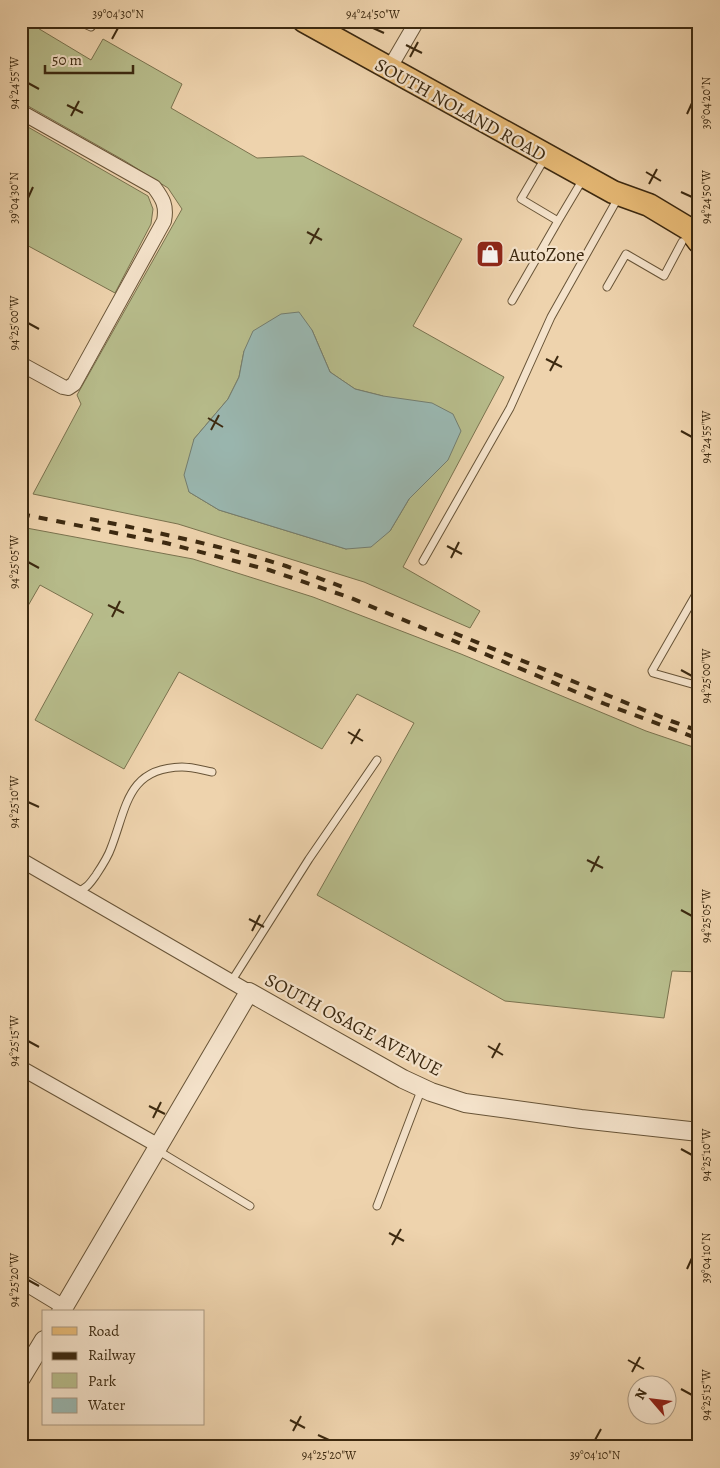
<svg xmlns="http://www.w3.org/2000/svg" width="720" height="1468" viewBox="0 0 720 1468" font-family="Alegreya,serif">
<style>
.green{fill:#b7bc8b;stroke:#7a724e;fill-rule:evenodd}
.water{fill:#9ab7b0;stroke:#747e70}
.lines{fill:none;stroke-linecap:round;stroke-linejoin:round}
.service-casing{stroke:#685437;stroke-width:9}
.minor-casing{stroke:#685437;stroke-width:16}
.tertiary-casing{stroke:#685437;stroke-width:20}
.primary-casing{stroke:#3c2910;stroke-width:25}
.service{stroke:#f4e2ca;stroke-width:7}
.minor{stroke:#f4e2ca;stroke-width:14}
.tertiary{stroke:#f4e2ca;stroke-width:18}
.primary{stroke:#e7ba76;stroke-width:22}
.rail{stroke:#3c2910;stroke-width:4;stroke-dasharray:9 9;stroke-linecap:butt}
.ticks{fill:none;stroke:#3c2910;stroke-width:2}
.labels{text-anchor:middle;stroke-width:4.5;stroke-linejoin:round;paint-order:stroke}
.street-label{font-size:19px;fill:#3c2910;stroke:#f4e2ca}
.poi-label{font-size:19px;fill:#3c2910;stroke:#f4e2ca;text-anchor:start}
.neatline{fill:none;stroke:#3c2910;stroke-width:2}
.ticks-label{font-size:12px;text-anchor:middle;fill:#3c2910}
</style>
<rect width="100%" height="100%" fill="#eed3ad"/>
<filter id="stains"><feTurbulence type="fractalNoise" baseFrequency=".004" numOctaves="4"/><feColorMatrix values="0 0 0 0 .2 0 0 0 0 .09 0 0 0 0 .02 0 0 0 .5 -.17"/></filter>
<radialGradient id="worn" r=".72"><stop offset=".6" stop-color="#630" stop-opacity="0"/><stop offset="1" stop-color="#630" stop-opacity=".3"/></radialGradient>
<path class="green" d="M21,21H26L91,60L103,39L182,84L171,108L257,158L303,156L462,239L413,326L504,377L403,567L480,611L470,628L364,582L178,524L33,494L81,404L77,395L182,209L168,188L125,161L21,102ZM312,330L330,372L355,389L383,396L448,460L409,499L390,531L346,549L219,510L189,492L194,439L228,399L239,377L244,351Z
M21,123L148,196L153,209L151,224L115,293L21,242Z
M21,527L193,559L313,597L461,654L646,731L699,749V972L672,971L664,1018L505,1001L317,895L414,723L357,694L322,749L179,672L124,769L35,720L93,614L40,585L21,618Z"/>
<path class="water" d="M299,312L312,330L330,372L355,389L383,396L432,403L453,414L461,431L448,460L409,499L390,531L371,547L346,549L219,510L189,492L184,475L194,439L228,399L239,377L244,351L253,331L281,314Z"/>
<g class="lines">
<defs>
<path id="service" d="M78,21L91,27L96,21
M545,158L521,199L558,221L583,179
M607,287L626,254L664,276L682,242
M512,301L558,221
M423,561L510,408L551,317L618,198
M699,589L652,671L653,673L699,686
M77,891C86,890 91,882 96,875C102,866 108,857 111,848C127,807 127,768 182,767C192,767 202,770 212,772
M231,982L309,859L377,760
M157,1150L250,1206
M377,1206L422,1088"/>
<path id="minor" d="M389,69L417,21
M21,112L154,187C163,199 167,206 164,221L74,384L68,388L63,387L21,364
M21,860L249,992
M21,1068L159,1146
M21,1281L64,1307"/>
<path id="tertiary" d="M61,1312L249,992L403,1079L431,1092L465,1103L581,1119L699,1132
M21,1378L44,1340"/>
<path id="primary" d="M304,21L613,192L649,205L689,229L699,242"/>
</defs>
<use href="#service" class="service-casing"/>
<use href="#minor" class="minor-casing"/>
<use href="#tertiary" class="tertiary-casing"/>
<use href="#primary" class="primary-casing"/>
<use href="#service" class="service"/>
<use href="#minor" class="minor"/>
<use href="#tertiary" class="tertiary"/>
<use href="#primary" class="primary"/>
<path class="rail" d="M21,514L166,543L269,570L351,598L605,704L699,739
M90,519C156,532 222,546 286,566C305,573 324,580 343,587
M454,633L671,721L699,731
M196,1447L315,1443L408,1447"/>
</g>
<path class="ticks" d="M373,28L384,33M112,39L118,28M406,45L422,53M410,57L418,42M28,83L39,89M67,105L83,113M687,114L692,103M71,116L79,101M646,172L661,181M649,184L657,169M681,192L692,197M28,198L33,187M307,232L322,240M310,244L319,228M28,323L39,329M546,359L562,367M550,371L558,356M208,418L223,427M211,430L219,415M681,431L692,437M447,546L462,554M451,558L459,542M28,562L39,568M108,605L124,613M112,617L120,601M681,670L692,676M348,732L363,741M351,744L360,729M28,802L39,807M587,860L603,868M591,872L599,856M681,910L692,916M249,919L264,927M252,931L260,915M28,1041L39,1047M488,1046L503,1055M492,1058L500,1043M149,1106L165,1114M153,1118L161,1102M681,1149L692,1155M389,1233L404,1241M392,1245L401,1229M687,1269L692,1258M28,1280L39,1286M628,1360L644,1369M632,1372L640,1357M681,1389L692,1395M290,1420L305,1428M293,1431L301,1416M318,1435L329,1440M595,1440L601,1429"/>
<defs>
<symbol id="shop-square" viewBox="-11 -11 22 22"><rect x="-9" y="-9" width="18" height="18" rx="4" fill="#8f2418" stroke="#f4e2ca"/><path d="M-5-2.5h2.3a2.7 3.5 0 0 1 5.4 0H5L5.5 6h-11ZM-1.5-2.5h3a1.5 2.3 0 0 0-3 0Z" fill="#fff"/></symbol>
</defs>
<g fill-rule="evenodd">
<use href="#shop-square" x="474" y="238" width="32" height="32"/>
</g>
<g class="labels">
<g class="street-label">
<text transform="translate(461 109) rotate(29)" y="7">SOUTH NOLAND ROAD</text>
<text transform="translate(354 1024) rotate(28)" y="7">SOUTH OSAGE AVENUE</text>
</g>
<g class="poi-label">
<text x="509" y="261">AutoZone</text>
</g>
</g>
<rect width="720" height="1468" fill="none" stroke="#eed3ad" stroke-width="55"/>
<rect x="42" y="1310" width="162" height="115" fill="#f4e2ca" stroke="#aa9880"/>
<rect x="52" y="1327" width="25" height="8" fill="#e7ba76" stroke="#aa9880"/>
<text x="88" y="1336" font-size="15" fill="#3c2910">Road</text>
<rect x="52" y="1352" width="25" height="8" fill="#3c2910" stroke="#aa9880"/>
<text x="88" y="1360" font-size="15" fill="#3c2910">Railway</text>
<rect x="52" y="1373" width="25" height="15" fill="#b7bc8b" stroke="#aa9880"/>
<text x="88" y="1386" font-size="15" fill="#3c2910">Park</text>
<rect x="52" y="1398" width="25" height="15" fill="#9ab7b0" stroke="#aa9880"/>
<text x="88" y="1410" font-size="15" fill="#3c2910">Water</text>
<g transform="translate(652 1400) rotate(298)"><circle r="24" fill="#f4e2ca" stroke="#aa9880"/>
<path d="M0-4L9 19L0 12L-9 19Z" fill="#8f2418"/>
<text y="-8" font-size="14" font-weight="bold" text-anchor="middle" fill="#3c2910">N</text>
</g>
<path d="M45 65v8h88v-8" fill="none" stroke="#3c2910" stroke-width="2.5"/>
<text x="52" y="65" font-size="15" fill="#3c2910" stroke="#f4e2ca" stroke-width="4" paint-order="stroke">50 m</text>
<rect x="28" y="28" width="664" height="1412" class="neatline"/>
<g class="ticks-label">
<text x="118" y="18">39°04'30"N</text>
<text x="373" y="18">94°24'50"W</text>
<text transform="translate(14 83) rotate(-90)" y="4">94°24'55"W</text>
<text transform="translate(706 103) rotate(-90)" y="4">39°04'20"N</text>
<text transform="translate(706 197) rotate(-90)" y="4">94°24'50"W</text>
<text transform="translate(14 198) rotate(-90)" y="4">39°04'30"N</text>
<text transform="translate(14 323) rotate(-90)" y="4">94°25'00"W</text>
<text transform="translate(706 437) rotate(-90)" y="4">94°24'55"W</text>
<text transform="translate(14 562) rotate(-90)" y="4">94°25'05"W</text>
<text transform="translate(706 676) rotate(-90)" y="4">94°25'00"W</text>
<text transform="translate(14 802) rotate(-90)" y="4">94°25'10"W</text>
<text transform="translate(706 916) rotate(-90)" y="4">94°25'05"W</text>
<text transform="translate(14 1041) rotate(-90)" y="4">94°25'15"W</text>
<text transform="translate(706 1155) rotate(-90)" y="4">94°25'10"W</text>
<text transform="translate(706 1258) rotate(-90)" y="4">39°04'10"N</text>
<text transform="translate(14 1280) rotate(-90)" y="4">94°25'20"W</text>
<text transform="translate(706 1395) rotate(-90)" y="4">94°25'15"W</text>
<text x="329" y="1459">94°25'20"W</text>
<text x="595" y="1459">39°04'10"N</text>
</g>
<rect width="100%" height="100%" filter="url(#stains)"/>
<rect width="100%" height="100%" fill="url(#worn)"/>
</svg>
